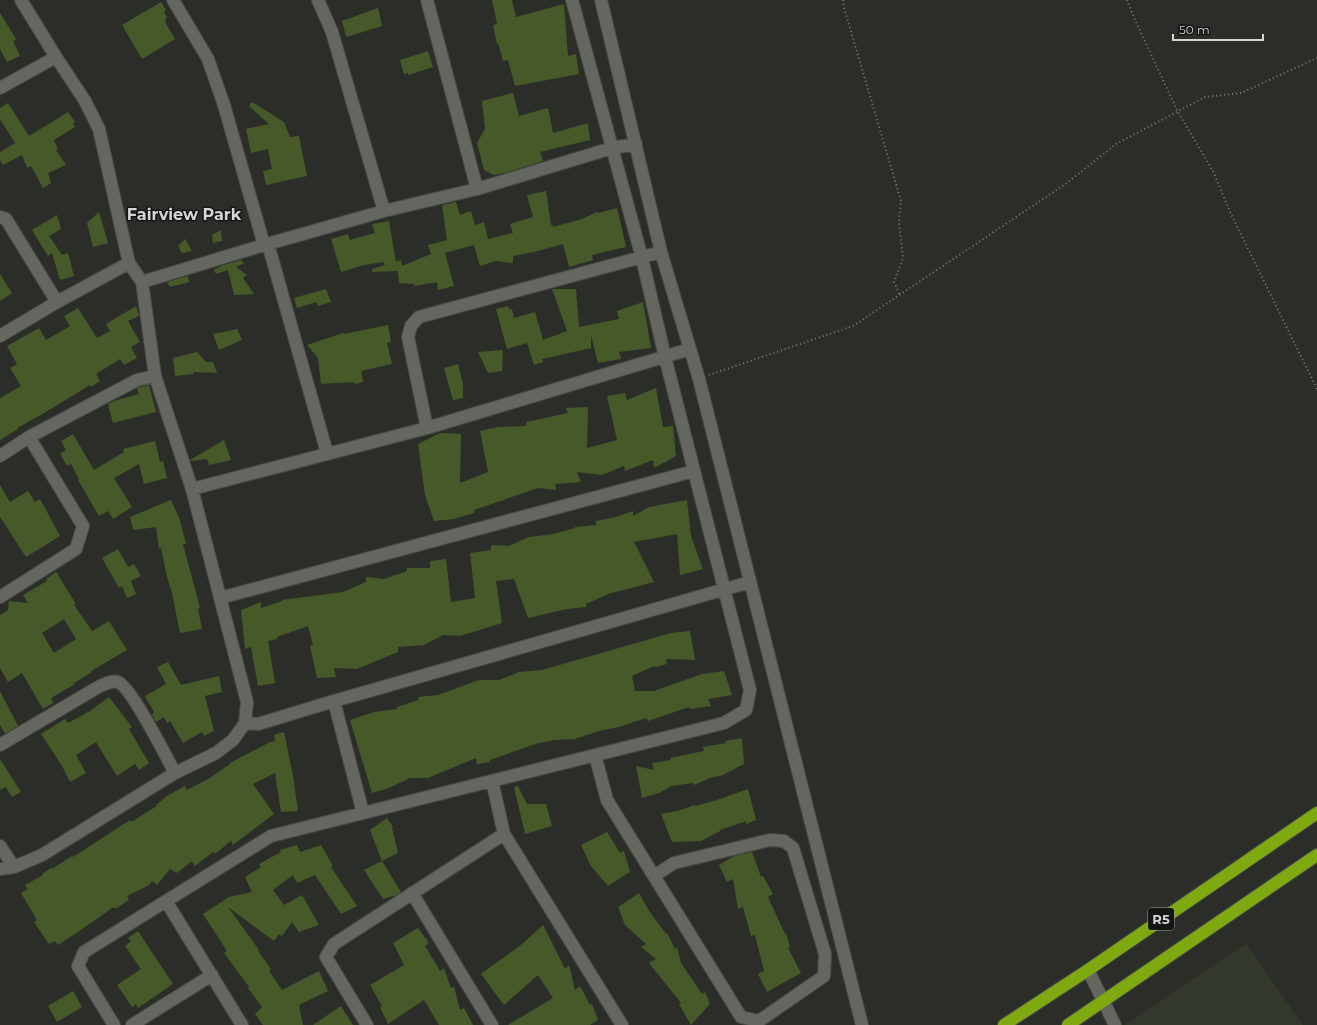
<svg xmlns="http://www.w3.org/2000/svg" width="1317" height="1025" viewBox="0 0 1317 1025" font-family="Montserrat,sans-serif">
<style>
.built{fill:#33382c}
.building{fill:#475928;fill-rule:evenodd}
.lines{fill:none;stroke-linecap:round;stroke-linejoin:round}
.street-casing{stroke:#4a4c47;stroke-width:14}
.highway-casing{stroke:#4a4c47;stroke-width:14}
.path{stroke:#7c7e79;stroke-width:2;stroke-dasharray:1 3;stroke-linecap:butt}
.street{stroke:#646760;stroke-width:12}
.highway{stroke:#7ea911;stroke-width:12}
.labels{text-anchor:middle;stroke-width:3;stroke-linejoin:round;paint-order:stroke}
.shield{fill:#141613;stroke:#9b9c99;stroke-width:1}
.shield-label{font-size:13px;font-weight:bold;fill:#d5d6d2}
.quarter-label{font-size:16px;font-weight:bold;fill:#d5d6d2;stroke:#141613}
</style>
<rect width="100%" height="100%" fill="#2b2e28"/>
<path class="built" d="M1246,944L1303,1025H1125Z"/>
<path class="building" d="M492,0H512L516,17L564,4L568,56L576,54L579,74L515,86L508,60L503,61L498,43L497,44L493,25L497,24Z
M161,2L166,10L164,12L167,17L165,19L166,21L165,22L175,39L142,59L122,25Z
M378,8L382,26L346,37L342,21Z
M0,13L16,39L13,41L20,56L7,62L0,49Z
M428,51L433,67L408,75V73L404,74L400,60Z
M513,93L519,116L548,108L553,133L588,123L590,140L540,152L543,161L505,173L494,175L484,170L477,143L485,129L482,101Z
M252,102L284,122L290,137L299,136L307,176L266,185L263,171L272,169L268,149L251,153L246,129L269,124L249,106Z
M8,103L29,136L68,112L75,122L73,124L75,127L54,140L58,149L56,150L66,165L48,173L51,183L43,188L31,166L27,168L22,155L3,165L0,160V152L15,143L0,119V108Z
M546,191L551,225H553V227L582,219L597,212L598,213L617,208L626,247L592,255L593,260L569,267L563,244L538,251L513,256V263L496,261L480,266L474,245L445,253L454,286L438,290L437,282L415,286L414,284L399,283L398,271L372,272V269L385,265L383,262L364,265L341,272L331,239L348,234L350,240L375,233L372,224L389,221L396,262L401,260L402,266L431,254L428,245L447,240L442,205L456,202L460,215L471,211L475,225L484,222L488,239L513,233L510,224L533,217L527,195Z
M99,212L108,243L93,247L87,223Z
M57,215L61,229L49,236L62,255L68,253L74,276L60,280L52,253L48,256L32,230Z
M221,230L222,241L213,243L212,235Z
M185,239L192,251L182,253L178,246Z
M241,260L244,263L236,267L247,275L243,278L254,294L234,295L228,270L216,274L214,270L221,266Z
M0,274L12,293L0,301Z
M188,276L189,282L170,287L167,282Z
M326,289L331,302L318,306L316,302L297,308L294,298Z
M552,289H576L579,327L619,319L617,311L643,302L651,348L619,352L621,359L598,363L591,335V348L542,359L543,362L534,365L527,343L507,349L496,309L508,306L509,309H512L514,318L535,312L543,340L567,331Z
M136,306L139,316L128,321L140,342L131,347L137,358L124,365L120,359L96,374L100,381L91,387L90,385L44,413L17,428L18,429L0,440V398L21,386L10,368L17,364L7,346L39,328L46,340L70,326L64,316L78,308L97,338L114,329L110,331L106,324Z
M388,325L391,342L387,343L392,364L361,371L363,382L354,384V382L321,384L318,358L307,345L343,333L344,334Z
M237,329L242,340L219,350L213,334Z
M503,350L502,371L488,373L478,352Z
M197,352L206,362H213L217,373L193,372L194,374L175,376L173,358Z
M458,364L463,384V398L453,400L444,368Z
M149,385L156,412L113,423L108,404L114,401L139,394L137,388Z
M656,388L663,427L673,426L676,456L654,468L653,460L625,471L624,466L602,475L577,472L581,482L555,484L556,490L538,488L474,510V513L454,519L434,521L425,495L418,444L440,433L461,434L460,483L488,472L480,431L498,427L526,426V422L568,413L566,408L588,407L587,448L617,440L607,396L625,393L627,400Z
M73,434L94,470L124,452L123,449L155,441L160,462L163,461L167,478L144,484L139,464L114,478L132,507L113,519L108,511L99,516L78,480L79,479L71,464L67,466L60,454L66,450L61,441Z
M224,440L231,460L209,465L207,459L191,461L190,460Z
M0,485L10,502L28,491L35,502L40,499L60,536L26,557L0,517Z
M171,500L180,520L186,544H183L200,608L198,609L202,629L180,633L172,593L167,577L161,548L159,549L156,527L133,530L130,517Z
M687,500L691,536L703,569L680,575L677,534L634,542L654,582L608,594L586,604V607L567,609L528,618L514,579L496,581L502,623L460,636L443,635L424,645L398,647V652L357,669L334,668L336,677L317,678L310,646L313,645L308,626L277,637V639L268,641L275,683L258,686L251,647L245,649L241,610L261,602V608L282,601V600L343,592L366,582V577L384,579L407,571V568H430V561L446,559L451,602L475,598L470,553L491,550V545L509,546L529,537L554,534L575,528V527L596,525V521L616,517L633,511V516L649,507Z
M118,549L128,567L134,564L141,576L131,581L136,594L127,598L122,586L119,588L102,558Z
M56,572L76,604L74,605L92,631L109,621L127,650L91,671L92,672L74,683L75,684L51,698L53,703L43,709L22,673L8,682L0,668V615L8,610L9,601L28,603L23,595L47,581L46,579ZM64,619L76,639L54,653L42,633Z
M690,631L695,660L666,659L667,664L655,667L654,666L632,676L635,691H654L702,674L724,671L732,695L708,699L711,706L690,709L689,707L648,721L646,718L619,727L599,731L575,739L554,740L535,744L490,760V762L477,764L476,758L428,778H410L389,788L372,793L350,720L374,712L397,709V707L419,700L418,697L438,695L479,680H499L519,672L542,670L671,633Z
M168,662L181,685L219,676L222,692L205,696L214,731L204,736L202,732L183,743L170,721L167,723L164,717L156,722L152,715L154,712L145,696L166,684L157,667Z
M0,691L18,726L5,734L0,725Z
M109,697L132,727L129,729L149,763L139,770L135,764L117,776L96,742L76,755L86,773L70,782L62,766L41,734L65,719L68,723L90,711Z
M284,732L293,776L298,811L281,812L275,773L253,784L274,814L262,823L233,845L231,841L215,854L213,852L195,866L192,861L177,873L170,869L157,885L152,881L149,885L127,896L129,900L117,908H112L78,932L58,945L55,941L49,944L34,922L37,920L21,893L28,889L25,885L43,875L42,874L51,868L52,869L72,856L73,857L130,820L131,822L157,806L156,805L167,796L185,786L187,790L208,779L230,764V763L270,742L275,741L274,735Z
M742,738L744,764L723,775L710,778L694,785L693,783L671,786L659,793L642,798L636,766L654,770L652,763L671,760L670,758L704,751L703,747L726,743L725,741Z
M0,759L21,792L12,797L6,787L0,790Z
M518,786L527,804H546L552,826L525,834L514,787Z
M748,789L756,820L746,824V821L720,830V831L701,841L672,842L661,814L681,810L695,805V806L717,800Z
M387,818L393,827L392,828L398,853L382,861L370,830Z
M607,832L620,853L624,851L630,872L608,886L591,866L581,845Z
M297,845L300,852L321,845L333,866L331,867L357,906L341,914L315,875L297,883L293,875L273,890L284,905L302,895L319,925L299,932L292,922L282,936L279,934L274,941L228,907L259,950L258,951L271,969L269,971L282,990L319,971L328,991L299,1005L303,1025H263L255,1014L262,1007L248,988L249,987L224,953L227,951L203,914L229,897L252,892L245,877L261,867L259,864L281,852L280,850Z
M752,852L761,877L763,876L773,894L768,897L785,934L786,933L790,947L788,948L801,973L767,992L758,974L764,971L755,935L751,936L743,907L738,909L733,879L727,882L719,865L734,856Z
M382,861L401,892L397,895L383,899L364,870Z
M639,893L649,911L666,934L667,933L675,949L677,947L681,963L702,994L705,992L710,1004L691,1025L679,1004L681,1003L649,963L656,959L641,947L646,944L625,925L618,907Z
M543,925L565,969L569,965L575,990L580,986L590,1005L592,1004L598,1020L590,1025H508L553,998L538,975L504,1005L481,974L522,944Z
M418,928L429,943L425,946L440,971L444,968L451,988L454,987L460,1010L464,1008L473,1025H439L424,1000L388,1024L380,1007L382,1006L370,985L404,965L393,943Z
M138,931L173,984L138,1008L136,1004L132,1007L117,985L141,969L125,946L131,941L128,938Z
M73,991L82,1007L57,1022L48,1006Z
M341,1006L353,1025H313Z"/>
<g class="lines">
<defs>
<path id="street" d="M173,0L208,59L224,105L264,245
M318,0L332,32L384,211
M427,0L477,189
M601,0L661,252L699,379L862,1025
M0,88L56,57
M0,217L6,219L57,302
M268,244L327,453
M142,282L264,245L384,211L477,189L612,148L636,144
M0,336L57,302L129,263
M427,428L408,337L411,326L419,317L661,252
M0,456L29,437L137,380L155,376
M192,489L427,428L690,349
M0,597L76,549L83,526L29,437
M220,598L694,471
M334,701L363,813
M245,723L258,724L334,701L750,582
M0,745L100,686C105,684 113,680 118,682C131,687 167,758 175,773
M595,755L607,800L741,1017L759,1021L824,976L825,954L793,848L784,841L770,840L674,863L654,876
M492,781L504,834L622,1025
M0,846L14,867
M0,869L14,867L42,855L175,773L216,753L233,740L245,723L247,702L192,489L155,376L142,282L129,263L99,129L85,101L56,57L21,0
M412,893L492,1025
M166,901L242,1025
M1088,970L1115,1025
M114,1025L78,966L84,952L271,836L724,723L746,710L750,690L665,357L642,258L572,0
M132,1025L212,975
M367,1025L326,957L334,944L504,834"/>
<path id="highway" d="M1004,1025L1088,970L1317,813
M1068,1025L1317,855"/>
</defs>
<use href="#street" class="street-casing"/>
<use href="#highway" class="highway-casing"/>
<path class="path" d="M843,0L844,8L901,201L899,221L903,258L894,282L900,295
M1127,0L1135,20L1178,112L1213,171L1230,212L1317,389
M709,375L853,326L1067,183L1116,144L1205,97L1241,93L1317,58"/>
<use href="#street" class="street"/>
<use href="#highway" class="highway"/>
</g>
<g class="labels">
<rect class="shield" x="1148" y="908" width="26" height="22" rx="3"/>
<g class="shield-label">
<text x="1161" y="924">R5</text>
</g>
<g class="quarter-label">
<text x="184" y="220">Fairview Park</text>
</g>
</g>
<path d="M1173 34v6h90v-6" fill="none" stroke="#d5d6d2" stroke-width="2"/>
<text x="1179" y="34" font-size="12" fill="#d5d6d2" stroke="#141613" stroke-width="3" paint-order="stroke">50 m</text>
</svg>
